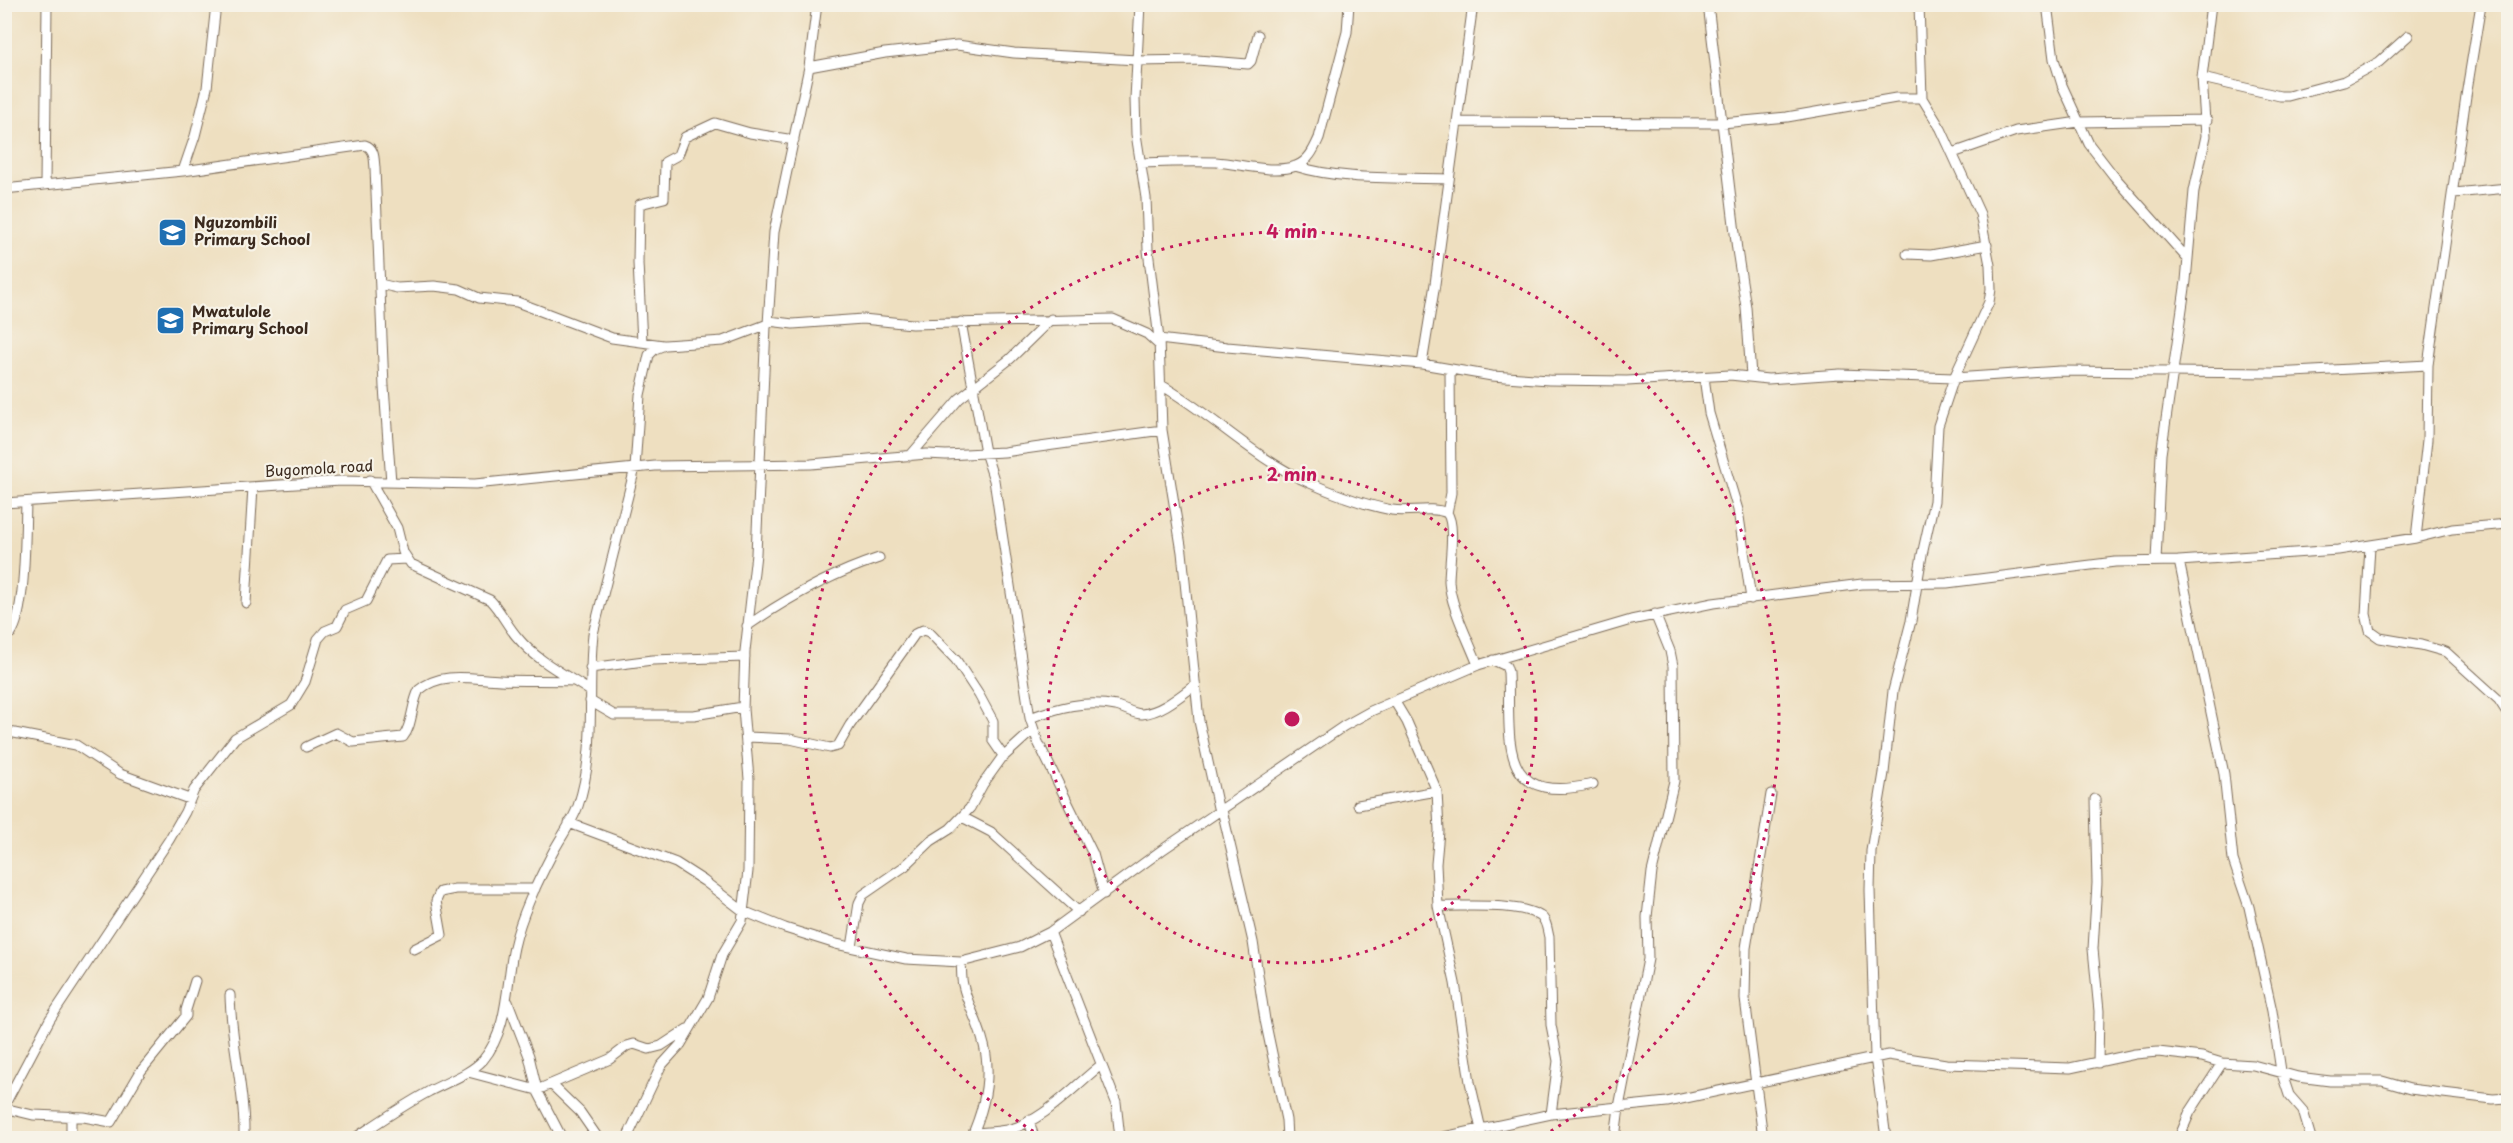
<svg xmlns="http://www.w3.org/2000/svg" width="2513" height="1143" viewBox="0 0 2513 1143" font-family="'Playpen Sans',sans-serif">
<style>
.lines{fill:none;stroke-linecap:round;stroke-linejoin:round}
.street-casing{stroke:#7a6957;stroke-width:11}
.street{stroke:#fff;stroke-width:9}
.ring{fill:none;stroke:#c2185b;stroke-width:3;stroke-dasharray:3 6}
.labels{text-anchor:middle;stroke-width:4.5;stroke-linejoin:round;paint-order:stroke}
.poi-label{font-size:15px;font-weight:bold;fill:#3b2a1e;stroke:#f7f3e8;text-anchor:start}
.street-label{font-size:15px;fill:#3b2a1e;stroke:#f7f3e8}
.centre{fill:#c2185b;stroke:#f7f3e8;stroke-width:3}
.ring-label{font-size:18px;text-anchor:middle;font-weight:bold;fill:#c2185b;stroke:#f7f3e8;stroke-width:4.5;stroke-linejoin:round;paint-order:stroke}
</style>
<rect width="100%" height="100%" fill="#f7f3e8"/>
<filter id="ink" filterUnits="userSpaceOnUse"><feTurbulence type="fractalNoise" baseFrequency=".0167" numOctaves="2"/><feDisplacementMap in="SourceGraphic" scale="12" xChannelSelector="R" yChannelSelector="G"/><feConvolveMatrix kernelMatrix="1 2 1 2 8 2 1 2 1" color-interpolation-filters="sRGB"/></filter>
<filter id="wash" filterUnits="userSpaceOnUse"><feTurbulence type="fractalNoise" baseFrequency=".008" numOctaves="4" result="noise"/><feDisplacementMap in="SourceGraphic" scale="24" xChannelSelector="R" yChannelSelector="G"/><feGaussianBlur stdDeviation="1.35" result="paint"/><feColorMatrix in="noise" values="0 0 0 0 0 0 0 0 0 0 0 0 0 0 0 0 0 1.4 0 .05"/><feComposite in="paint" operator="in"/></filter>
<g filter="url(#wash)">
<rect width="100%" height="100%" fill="#eedfc0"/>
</g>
<g filter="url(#ink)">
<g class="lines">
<defs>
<path id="street" d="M1140,4L1135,99L1136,134L1146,198L1148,250L1159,339L1162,430L1182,552L1199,721L1219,812
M1708,4L1737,250L1746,307L1751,376
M1919,4L1922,98
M2047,4L2054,59L2062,85L2089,144L2113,175L2186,257
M1137,61L1197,60L1248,64L1251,61L1258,35
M809,67L885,53L957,45L1014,53L1137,60
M2202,78L2280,96H2288L2344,81L2379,62L2408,36
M1458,122L1722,123L1787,117L1896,98H1922L1941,129L1980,214L1990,265L1991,289L1989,302L1954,378L1938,426L1934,501L1922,555L1911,621L1893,691L1884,773L1871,851L1870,890L1875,1057L1886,1138
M1953,153L2016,131L2079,122L2207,120
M1141,163C1166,162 1191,161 1216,162C1241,164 1273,174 1296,166C1309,161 1314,149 1319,138L1347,32L1349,4
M1295,166C1343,181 1398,177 1448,179
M183,171L195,136L207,88L216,4
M45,184L47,4
M4,189L183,171L365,145C375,148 374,159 375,168L384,387L391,482
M2454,193L2508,188
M1907,254L1931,255L1987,245
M380,284L397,288L434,286L459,289L479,298L517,302L612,338L663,345
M769,321L793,324L863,319L912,324L1113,319L1147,334L1159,345
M961,322L985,452L994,480L1030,718L1038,742L1093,854L1104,894
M1159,339L1227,347L1422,364L1492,376L1549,380L1627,381L1730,375L1768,379L1840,374L1954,378L2060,371L2273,373L2428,365
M642,342L638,263L639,206L640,204L664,198L665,162L678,155L685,137L715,123L750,133L794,140
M1422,364L1435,284L1473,4
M1704,377L1709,413L1738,510L1751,599
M1161,385C1212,414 1254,459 1310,483C1335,494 1365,505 1392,510C1409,513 1431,506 1447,513C1456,525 1449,564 1449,581C1450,605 1469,641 1478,665
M910,456L959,399L1010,359L1051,319
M370,480L397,528L403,552L411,564L490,600C501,611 507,626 518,638C537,661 566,675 590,691
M4,503L341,481L475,484L655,466L811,464L927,454L946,455L1004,452L1162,430
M1447,513L1451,493L1450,369
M2416,538L2427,440L2428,365L2466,96L2481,4
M2370,546L2366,614L2370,631L2380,638L2421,645L2446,652L2499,700L2508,714
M2156,561L2161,454L2186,281L2194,191L2206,136L2202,78L2211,4
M2179,561L2224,774L2233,860L2249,907L2272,1011L2281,1071L2289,1095L2303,1111L2311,1138
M246,603L253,487
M747,626C789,597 830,574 879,558
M4,635L11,633C26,613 25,529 26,502
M1493,660L1506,666L1508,672C1511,739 1495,807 1593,784
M590,668L652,660L745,657
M590,701L614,715H694L743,707
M1395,702L1407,722L1437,791L1439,831L1436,864L1438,906L1455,983L1470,1082L1483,1138
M1030,718C1059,707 1085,700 1116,706C1125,708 1133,714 1142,714C1162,712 1180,696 1195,685
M4,731L76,745L120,774L189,799
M747,737L790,739L830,748L838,746L850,725L915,634L923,630L929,632L956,660L979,695L993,721V741L1004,757
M306,747L336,733L353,742L403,737C413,725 411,705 419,690C441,671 473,679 500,680C524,681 550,680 574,681
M2095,799L2097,883L2093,949L2099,1011L2098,1063
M1358,805L1437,791
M1222,810L1253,942L1265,1020L1286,1120L1287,1138
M962,817L991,832L1079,912
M569,823L676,863L704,881L743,911L785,928L836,944L906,959L961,962L1020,947L1050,932L1162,850L1344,726L1371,711L1478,665L1631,620L1713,603L1862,584L1947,583L2115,562L2179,561L2338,550L2416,538L2452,529L2508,524
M1438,906C1465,907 1517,902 1540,916C1547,920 1547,930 1549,937L1551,1025L1558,1061L1551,1114
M1050,932L1116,1102L1120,1138
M852,947L859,903L863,895L905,866L931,841L950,829L970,808L983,784L1001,759L1033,730
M414,949L442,935L436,901L440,892L455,889H535
M961,962C962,969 961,978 963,985C967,1003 977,1020 982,1038C993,1072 985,1107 971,1138
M230,995C231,1044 245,1090 244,1138
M508,1002L529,1056L537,1090L562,1138
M468,1072L537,1090L610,1059L627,1046L634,1044L649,1049L661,1046L687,1029
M551,1084L580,1112L598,1138
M4,1106L50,1019L169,840L185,812L194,790L235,738L291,705L305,682L318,639L325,631L337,626L345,610L366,601L387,560L406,559
M4,1108L33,1115L84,1117L111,1122L141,1071L186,1016V1010L195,981
M1029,1120L1034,1138
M974,1133C985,1132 996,1132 1007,1130C1043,1122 1073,1087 1101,1065
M71,1138V1116
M355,1138C379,1122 402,1106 428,1092C446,1082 469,1075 483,1060C509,1029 506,983 514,947C521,915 537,883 552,854C560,838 572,823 578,806C597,750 587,690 593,634L635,468L640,395L649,355L655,349L665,345L723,341L768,324L774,232L809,67L817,4
M627,1138L661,1066L681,1044L708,998L722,955L742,921L748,871L749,779L743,709L745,651L756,554L766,326
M1439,1138L1551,1114L1667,1102L1888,1055L1946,1064L2070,1068L2135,1054L2158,1052L2202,1057L2222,1063L2253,1065L2298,1077L2330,1081H2382L2410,1089L2493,1099L2508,1098
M1615,1138L1619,1107L1648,959L1647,917L1652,872L1674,781L1673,666L1670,651L1655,614
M1763,1138L1745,999L1746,948L1771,794
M2179,1138L2190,1112L2222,1063"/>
</defs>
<use href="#street" class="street-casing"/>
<use href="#street" class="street"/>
</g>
</g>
<g class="ring">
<circle cx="1292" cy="719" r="244"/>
<path d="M1041 1136A487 487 0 1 1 1543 1136"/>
</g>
<defs>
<symbol id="school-square" viewBox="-11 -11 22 22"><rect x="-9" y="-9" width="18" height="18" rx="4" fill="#1f6fb2" stroke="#f7f3e8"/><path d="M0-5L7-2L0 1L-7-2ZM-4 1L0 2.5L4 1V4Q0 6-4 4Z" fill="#fff"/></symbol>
</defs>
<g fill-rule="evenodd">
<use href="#school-square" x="156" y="216" width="33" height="33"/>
<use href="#school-square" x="154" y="304" width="33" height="33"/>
</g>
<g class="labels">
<g class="poi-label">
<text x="194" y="228">Nguzombili<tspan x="194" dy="17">Primary School</tspan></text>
<text x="192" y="317">Mwatulole<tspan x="192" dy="17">Primary School</tspan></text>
</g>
<g class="street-label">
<text transform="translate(319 469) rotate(-3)" y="5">Bugomola road</text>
</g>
</g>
<circle cx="1292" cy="719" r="9" class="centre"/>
<g class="ring-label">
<text x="1292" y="238">4 min</text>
<text x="1292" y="481">2 min</text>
</g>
<rect width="2513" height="1143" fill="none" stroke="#f7f3e8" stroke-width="24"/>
</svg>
